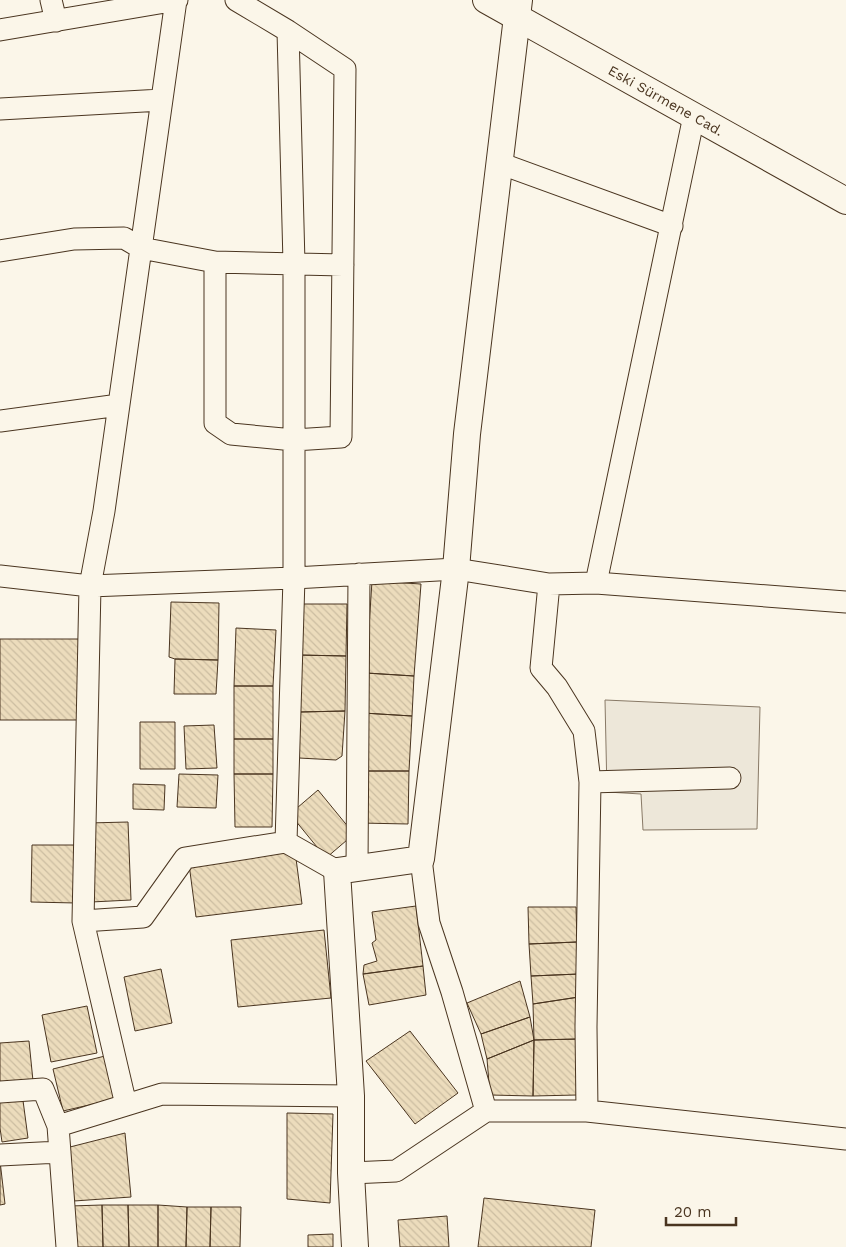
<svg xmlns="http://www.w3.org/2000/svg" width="846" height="1247" viewBox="0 0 846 1247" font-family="'Work Sans',sans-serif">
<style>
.parking{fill:#ede7d9;stroke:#887966}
.building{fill:url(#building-back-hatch);stroke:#4a3520}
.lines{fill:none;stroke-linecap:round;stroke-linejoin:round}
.minor-casing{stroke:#4a3520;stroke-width:23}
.tertiary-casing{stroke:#4a3520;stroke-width:28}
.minor{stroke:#fbf6e9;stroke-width:21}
.tertiary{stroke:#fbf6e9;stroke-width:26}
.labels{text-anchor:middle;stroke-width:4;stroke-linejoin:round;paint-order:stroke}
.street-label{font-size:14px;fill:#4a3520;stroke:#fbf6e9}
</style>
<defs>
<pattern id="building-back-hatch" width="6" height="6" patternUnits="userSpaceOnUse" patternTransform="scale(1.25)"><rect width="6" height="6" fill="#ecdcbc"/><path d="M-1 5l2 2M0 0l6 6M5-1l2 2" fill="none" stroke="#ccbda1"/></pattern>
</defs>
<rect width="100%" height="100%" fill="#fbf6e9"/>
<path class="parking" d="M605,700L760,707L757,829L643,830L641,794L607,792Z"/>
<path class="building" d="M372,581L421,584L414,676L366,673Z
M171,602L219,603L218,660L175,659L169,657Z
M298,604H347L346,656L298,655Z
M236,628L276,630L273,686H234Z
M0,639H82V720H0Z
M298,655L346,656L345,711L300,712Z
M175,659L218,660L216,694H174Z
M366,673L414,676L412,716L363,713Z
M234,686H273V739H234Z
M345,711L342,756L336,760L299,758L300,712Z
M363,713L412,716L409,771H361Z
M140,722H175V769H140Z
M214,725L217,768L186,769L184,726Z
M234,739H273V774H234Z
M361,771H409L408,824L360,823Z
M179,774L218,775L216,808L177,807Z
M234,774H273L272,827H235Z
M133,784L165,785L164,810L133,809Z
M318,790L354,834L326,858L290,814Z
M128,822L131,900L91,902L88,823Z
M32,845H77L76,903L31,902Z
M295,851L302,904L196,917L189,864Z
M416,906L423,966L363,974L364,965L377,961L372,943L376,940L372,912Z
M528,907H576L577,942L529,944Z
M324,930L331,998L238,1007L231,940Z
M577,942L579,974L531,976L529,944Z
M423,966L426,995L369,1005L363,974Z
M161,969L172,1023L135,1031L124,977Z
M579,974V997L533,1004L531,976Z
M520,981L530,1017L481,1034L467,1003Z
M579,997V1039L534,1040L533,1004Z
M87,1006L97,1053L51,1062L42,1015Z
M530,1017L534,1040L487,1059L481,1034Z
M410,1031L458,1093L415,1124L366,1061Z
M579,1039L577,1095L533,1096L534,1040Z
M534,1040L533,1096L490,1095L487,1059Z
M29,1041L33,1081L0,1084V1043Z
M105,1056L115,1099L63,1111L53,1069Z
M22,1093L28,1138L2,1142L0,1128V1096Z
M287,1113L333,1114L330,1203L287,1199Z
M125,1133L131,1197L74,1201L70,1147Z
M0,1161L5,1204L0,1205Z
M484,1198L595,1210L591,1247H478Z
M102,1205L103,1247H71L70,1206Z
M102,1205H128L129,1247H103Z
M128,1205H158V1247H129Z
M158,1205L187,1207L186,1247H158Z
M187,1207H211L210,1247H186Z
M211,1207H241L240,1247H210Z
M447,1216L449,1247H400L398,1220Z
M333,1234V1247H308V1235Z"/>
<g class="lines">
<defs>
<path id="minor" d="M51,0L56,21
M0,30L177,0
M288,31L294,263V578L286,842L337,871
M0,109L162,100
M499,163L672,226
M0,251L74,239L124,238L141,248L215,262L343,265
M215,262V423L231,434L294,440L341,437L345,69L288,31L236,0
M0,421L119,405
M0,576L90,586L294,578L456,569L549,584L541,668L557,687L584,731L590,782L586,1027L587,1111H486
M596,583L694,116
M549,584L596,583L846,602
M590,782L730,778
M357,867L359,574
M83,921L90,586L104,511L176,0
M0,1092L43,1089L58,1126
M126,1105L83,921L143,917L185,858L286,842
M587,1111L846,1139
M0,1155L60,1152
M351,1173L396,1171L486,1111L452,992L429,923L421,859
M67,1247L58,1126L162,1094L351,1096"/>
<g id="tertiary">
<path id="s1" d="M486,0L846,201"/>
<path d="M355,1247L351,1173V1096L337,871L421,859L456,569L467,434L519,0"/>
</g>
</defs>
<use href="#minor" class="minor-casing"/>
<use href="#tertiary" class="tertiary-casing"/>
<use href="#minor" class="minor"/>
<use href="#tertiary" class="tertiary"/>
</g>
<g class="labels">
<g class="street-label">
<text dy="5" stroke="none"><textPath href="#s1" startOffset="206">Eski Sürmene Cad.</textPath></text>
</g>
</g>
<path d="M666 1217v8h70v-8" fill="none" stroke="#4a3520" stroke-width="2.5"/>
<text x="674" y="1217" font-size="15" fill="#4a3520" stroke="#fbf6e9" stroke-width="4" paint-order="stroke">20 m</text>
</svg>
